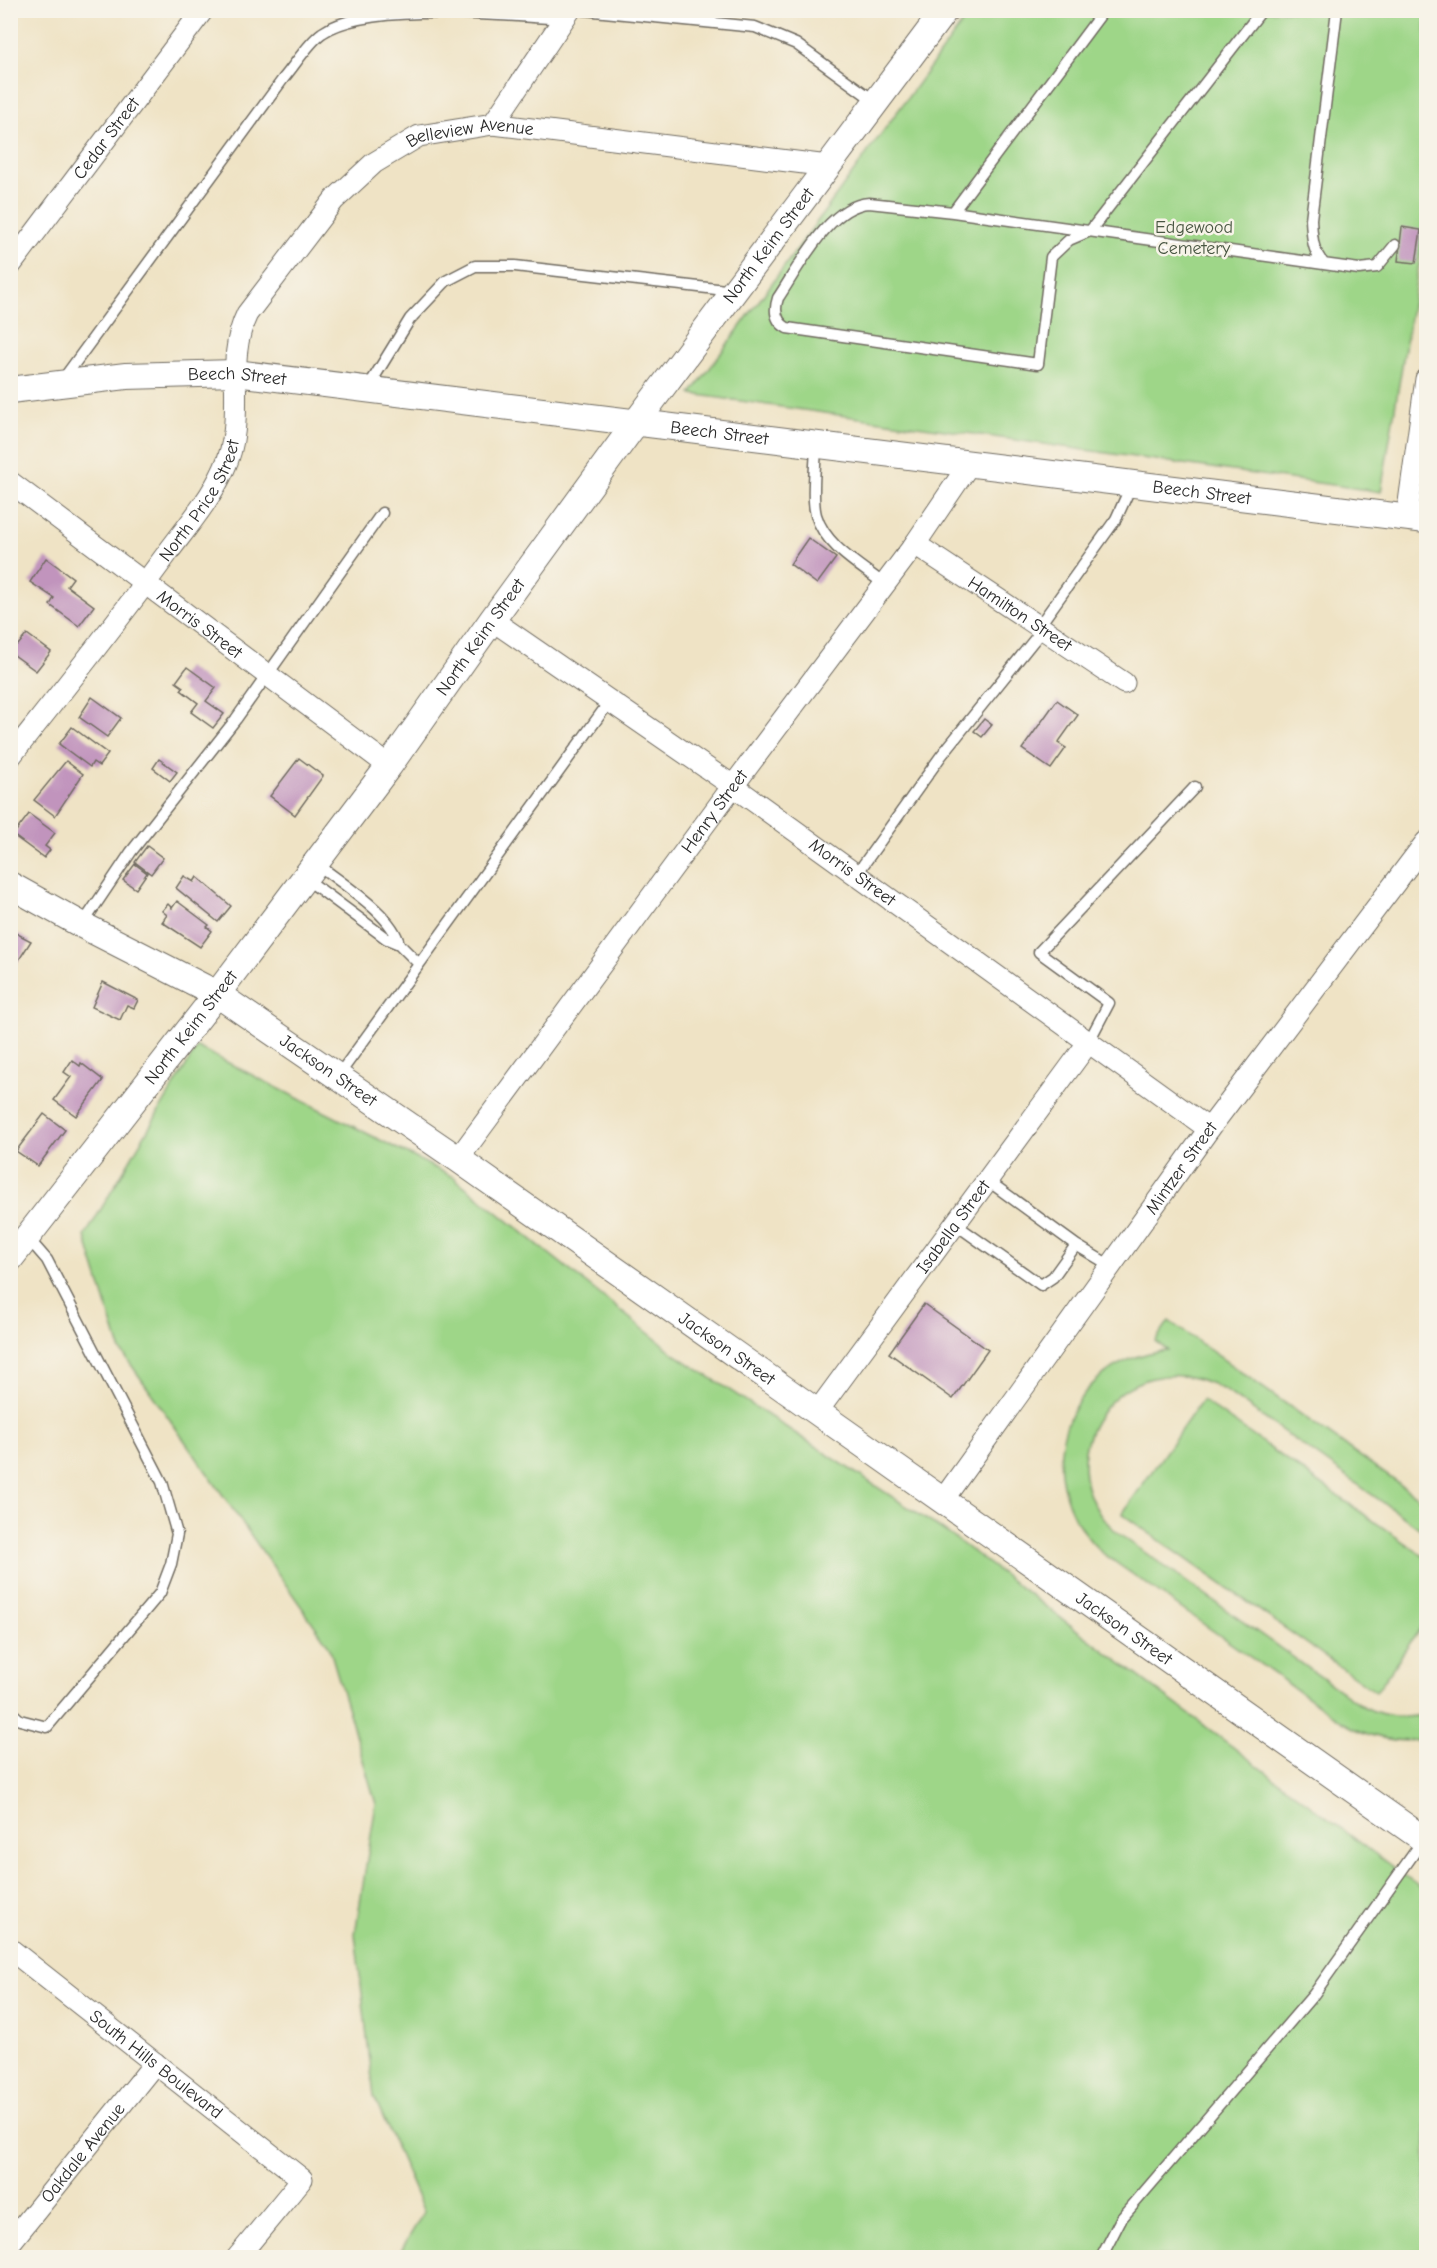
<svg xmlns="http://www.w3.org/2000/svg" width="1437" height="2268" viewBox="0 0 1437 2268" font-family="'Comic Neue',sans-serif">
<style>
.green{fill:#9ed688;stroke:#64805a;stroke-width:1.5}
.building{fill:#c194bd}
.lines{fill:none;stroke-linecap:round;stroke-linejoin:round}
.service-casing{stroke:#706b61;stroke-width:13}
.minor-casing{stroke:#706b61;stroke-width:23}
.tertiary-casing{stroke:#706b61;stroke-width:28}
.service{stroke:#fff;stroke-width:10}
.minor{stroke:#fff;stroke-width:21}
.tertiary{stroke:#fff;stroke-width:26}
.labels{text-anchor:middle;stroke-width:5;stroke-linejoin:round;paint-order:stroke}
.street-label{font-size:18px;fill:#2b2b2b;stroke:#f7f3e8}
.park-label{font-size:18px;fill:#485642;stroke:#f7f3e8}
</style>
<rect width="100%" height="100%" fill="#f7f3e8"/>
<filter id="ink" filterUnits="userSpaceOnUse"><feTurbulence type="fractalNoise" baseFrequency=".0167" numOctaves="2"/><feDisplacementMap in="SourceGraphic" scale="12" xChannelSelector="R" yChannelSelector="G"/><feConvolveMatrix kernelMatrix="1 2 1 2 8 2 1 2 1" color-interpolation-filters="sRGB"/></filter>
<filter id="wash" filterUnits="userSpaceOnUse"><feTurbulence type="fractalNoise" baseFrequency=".008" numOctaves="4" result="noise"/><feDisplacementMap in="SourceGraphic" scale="24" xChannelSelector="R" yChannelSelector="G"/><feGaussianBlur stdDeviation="1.35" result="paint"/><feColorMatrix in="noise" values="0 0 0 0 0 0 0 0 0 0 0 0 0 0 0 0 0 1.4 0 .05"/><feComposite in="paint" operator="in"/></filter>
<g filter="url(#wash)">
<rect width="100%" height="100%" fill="#efe3c5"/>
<path class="green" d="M971,11H1426V222L1381,492L691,394Z
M197,1047L453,1177L676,1355L949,1534L1426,1892V2257H397L424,2212L374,2096L355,1934L376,1804L329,1646L120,1349L85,1236Z
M1169,1321L1426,1503V1533L1226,1391C1122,1330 1029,1466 1123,1537L1362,1706C1382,1716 1404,1720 1426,1714V1739C1396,1744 1370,1738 1344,1723L1101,1552C1025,1479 1061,1362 1167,1350L1155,1341Z
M1202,1400L1426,1558V1620L1376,1692L1122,1514Z"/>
<g id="blocks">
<path class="building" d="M1402,227L1421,230L1416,263L1398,261Z
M808,538L836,558L817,584L790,564Z
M46,558L73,578L67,586L94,606L79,626L50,605L54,598L30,582Z
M27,634L51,652L36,671L10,652L15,643L18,645Z
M187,667L216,688L206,701L224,714L213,728L191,712L198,703L181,690L183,687L176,682Z
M92,697L121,718L107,737L79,717Z
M1057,700L1078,715L1058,743L1066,748L1051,769L1022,749Z
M984,719L992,725L982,737L974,731Z
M72,727L108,754L99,766L93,762L90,767L59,744Z
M299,758L323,776L295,815L270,796Z
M159,759L177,772L170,781L153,768Z
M66,761L83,774L55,816L34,800Z
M29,814L55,833L45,846L50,850L44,858L13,835Z
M147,846L163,858L151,874L135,862Z
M135,864L147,873L136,889L123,880Z
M184,876L194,882L197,877L231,906L218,922L176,888Z
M177,901L209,925L207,927L212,931L200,947L162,922L167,915L162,911L168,904L172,908Z
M10,930L31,941L10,974Z
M103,982L138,1000L134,1008L127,1005L120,1020L92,1007Z
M72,1060L80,1066L81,1063L103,1080L76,1116L54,1100L71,1077L64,1072Z
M44,1114L65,1130L38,1166L16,1151Z
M924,1304L988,1350L953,1399L889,1353Z"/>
</g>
</g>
<g filter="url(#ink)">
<use href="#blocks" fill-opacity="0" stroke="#706b61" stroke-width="1.5"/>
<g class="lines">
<defs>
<path id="service" d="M584,10L755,27L796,44L876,102
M1104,10L953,212L869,203C829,205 799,267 778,298C774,310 775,321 787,328L1038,364L1051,257L1069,240L1090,231L1262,10
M953,212L1359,269L1377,267L1395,245
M1324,264C1312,251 1312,236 1311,219L1337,10
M61,382L283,79C295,65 308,43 322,33C369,1 507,16 564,19
M367,389L410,319L446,281L475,266H515L734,291
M816,444C816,463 811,497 816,515C825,546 860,565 884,584
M1039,626L1116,519L1132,484
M316,863C339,882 393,914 399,944
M856,875L941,756L1043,629
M305,878L387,939L399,944L419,964
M82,925L131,852L236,719L382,513
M1088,1043L1109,1003L1039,952L1195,787
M338,1076L610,701
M955,1224L1041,1285L1053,1277L1076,1245L987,1180
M1076,1245L1111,1266
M10,1711L20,1720L47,1727L160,1593L171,1564L177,1534L162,1482L47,1260L27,1237
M1101,2258L1121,2219L1314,1994L1424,1839"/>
<g id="minor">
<path d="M493,124L570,10"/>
<path id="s1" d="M10,266L203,10"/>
<path id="s2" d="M10,482L389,766"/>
<path d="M1407,517L1426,379"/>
<path id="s3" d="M915,544L1124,683"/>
<path id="s4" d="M492,620L733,786L1209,1129"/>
<path id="s5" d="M10,757C63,690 116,624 166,555C186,528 210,500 224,469C248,419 223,363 247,314L334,200L374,163L419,136L493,124L828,166"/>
<path id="s6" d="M458,1159L733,786L915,544L970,463"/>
<path id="s7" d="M817,1412L1088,1043"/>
<path id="s8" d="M942,1501L1209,1129L1426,842"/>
<path id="s9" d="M10,1949L302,2179L237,2258"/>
<path id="s10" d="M10,2243L155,2063"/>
</g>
<g id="tertiary">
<path id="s11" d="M10,390L126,376L235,373L1426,520"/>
<path id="s12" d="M10,885L82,925L217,994L458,1159L1426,1841"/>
<path id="s13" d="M10,1259L217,994L389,766L492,620L637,421L945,10"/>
</g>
</defs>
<use href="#service" class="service-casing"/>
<use href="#minor" class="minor-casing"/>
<use href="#tertiary" class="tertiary-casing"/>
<use href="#service" class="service"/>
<use href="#minor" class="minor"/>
<use href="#tertiary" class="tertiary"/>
</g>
</g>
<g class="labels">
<g class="street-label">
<text dy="6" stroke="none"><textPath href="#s1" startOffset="160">Cedar Street</textPath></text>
<text dy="6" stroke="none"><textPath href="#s5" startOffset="819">Belleview Avenue</textPath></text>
<text dy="6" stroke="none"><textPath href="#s13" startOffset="1266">North Keim Street</textPath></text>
<text dy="6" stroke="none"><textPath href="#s11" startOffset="228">Beech Street</textPath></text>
<text dy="6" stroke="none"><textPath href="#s11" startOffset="714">Beech Street</textPath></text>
<text dy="6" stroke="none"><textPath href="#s11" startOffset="1200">Beech Street</textPath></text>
<text dy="6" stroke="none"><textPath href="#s5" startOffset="320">North Price Street</textPath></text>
<text dy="6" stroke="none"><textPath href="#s3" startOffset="126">Hamilton Street</textPath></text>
<text dy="6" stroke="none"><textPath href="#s2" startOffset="237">Morris Street</textPath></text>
<text dy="6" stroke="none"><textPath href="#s13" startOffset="780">North Keim Street</textPath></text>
<text dy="6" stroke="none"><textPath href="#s6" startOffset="432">Henry Street</textPath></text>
<text dy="6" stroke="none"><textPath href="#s4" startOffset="440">Morris Street</textPath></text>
<text dy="6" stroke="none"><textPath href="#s13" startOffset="294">North Keim Street</textPath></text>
<text dy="6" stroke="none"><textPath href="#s12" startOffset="369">Jackson Street</textPath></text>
<text dy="6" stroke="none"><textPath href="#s8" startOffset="410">Mintzer Street</textPath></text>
<text dy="6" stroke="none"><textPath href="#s7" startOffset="230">Isabella Street</textPath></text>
<text dy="6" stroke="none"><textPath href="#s12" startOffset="855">Jackson Street</textPath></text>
<text dy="6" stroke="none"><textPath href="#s12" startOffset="1341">Jackson Street</textPath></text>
<text dy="6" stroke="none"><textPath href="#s9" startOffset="186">South Hills Boulevard</textPath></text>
<text dy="6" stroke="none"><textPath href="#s10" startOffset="116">Oakdale Avenue</textPath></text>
</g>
<g class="park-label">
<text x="1194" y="233">Edgewood<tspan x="1194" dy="21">Cemetery</tspan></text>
</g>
</g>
<rect width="1437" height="2268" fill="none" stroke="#f7f3e8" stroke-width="36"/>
</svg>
